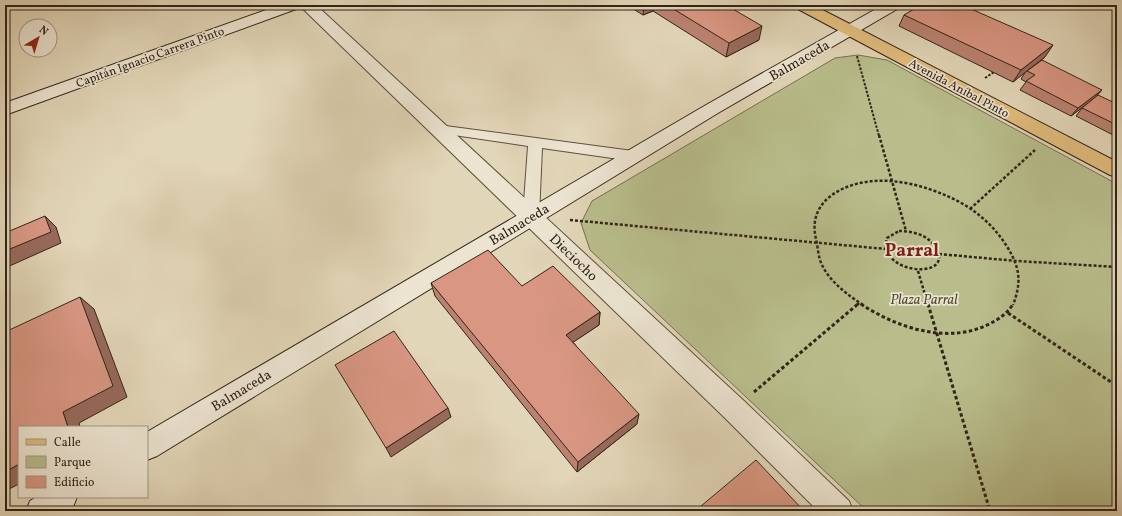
<svg xmlns="http://www.w3.org/2000/svg" width="1122" height="516" viewBox="0 0 1122 516" font-family="Vollkorn,serif">
<style>
.green{fill:#b8bd8b;stroke:#747052}
.lines{fill:none;stroke-linecap:round;stroke-linejoin:round}
.lane-casing{stroke:#5d5040;stroke-width:2}
.street-casing{stroke:#5d5040;stroke-width:2}
.secondary-casing{stroke:#312418;stroke-width:2}
.primary-casing{stroke:#312418;stroke-width:2}
.path-far2{stroke:#312418;stroke-width:2;stroke-dasharray:2.5 1.5;stroke-linecap:butt}
.path-far1{stroke:#312418;stroke-width:2.5;stroke-dasharray:3 2;stroke-linecap:butt}
.path{stroke:#312418;stroke-width:3;stroke-dasharray:3.5 2.5;stroke-linecap:butt}
.lane{fill:#ece4d1;fill-rule:evenodd}
.street{fill:#ece4d1;fill-rule:evenodd}
.secondary{fill:#ece4d1;fill-rule:evenodd}
.primary{fill:#e1bb7c;fill-rule:evenodd}
.wall{fill:#bb8271;stroke:#312418}
.shaded-wall{fill:#986a5c;stroke:#312418}
.building{fill:#d99783;stroke:#312418}
.labels{text-anchor:middle;stroke-width:3.5;stroke-linejoin:round;paint-order:stroke}
.far-street-label{font-size:12px;fill:#312418;stroke:#ece4d1}
.street-label{font-size:14px;fill:#312418;stroke:#ece4d1}
.park-label{font-size:14px;font-style:italic;fill:#534a35;stroke:#ece4d1}
.district-label{font-size:18px;font-weight:bold;fill:#7a1f14;stroke:#ece4d1}
</style>
<rect width="100%" height="100%" fill="#e2d6b8"/>
<filter id="stains"><feTurbulence type="fractalNoise" baseFrequency=".005" numOctaves="4"/><feColorMatrix values="0 0 0 0 .2 0 0 0 0 .09 0 0 0 0 .02 0 0 0 .5 -.17"/></filter>
<radialGradient id="worn" r=".72"><stop offset=".6" stop-color="#630" stop-opacity="0"/><stop offset="1" stop-color="#630" stop-opacity=".3"/></radialGradient>
<path class="green" d="M858,55L887,60L1117,184V511H867L590,250L581,223L592,201L835,58Z"/>
<g class="lines">
<defs>
<path id="lane" d="M438,125L633,151L638,153L640,156L638,159L633,161L542,148L539,216L536,220L531,222L526,220L523,216L528,146L433,132L431,129L433,126Z"/>
<path id="street" d="M299,5H316L743,400L849,501L853,511H818L725,418Z"/>
<path id="secondary" d="M280,5H302L299,8L5,115V103Z
M883,5H902L899,8L718,113L157,456L147,460V432L706,105Z
M36,497H77L73,507L67,511H26L30,501Z"/>
<path id="primary" d="M793,5H813L1117,162V177L1110,175L796,8Z"/>
</defs>
<use href="#lane" class="lane-casing"/>
<use href="#street" class="street-casing"/>
<use href="#secondary" class="secondary-casing"/>
<use href="#primary" class="primary-casing"/>
<path class="path-far2" d="M857,56L879,136
M985,78L994,72"/>
<path class="path-far1" d="M879,135L906,231
M970,209L1035,150
M570,220L886,249
M899,231C911,231 925,234 933,244C962,281 876,276 887,238Z
M939,254L1017,261L1117,267
M918,271L928,305
M857,305L859,303
M863,305C848,295 830,282 822,265C818,257 818,247 816,239C807,202 841,184 873,181C897,179 925,186 947,196C971,206 992,223 1006,245C1020,267 1022,281 1013,305"/>
<path class="path" d="M861,304C897,328 947,344 987,325C998,320 1007,314 1013,304
M928,304L990,511
M1008,313L1117,386
M754,392L858,304"/>
<use href="#lane" class="lane"/>
<use href="#street" class="street"/>
<use href="#secondary" class="secondary"/>
<use href="#primary" class="primary"/>
</g>
<path class="wall" d="M627,5H726L759,40L726,57L653,11L643,15Z
M904,15L1045,57L1030,69L1102,90L1096,96L1117,104V137L1076,116L1082,108L1085,105L1071,116L1020,90L1026,82L1021,79L1026,71L1013,82L899,26Z
M431,283L522,286L600,312L599,325L573,342L637,424L577,472L435,296Z
M701,506L804,511H698Z"/>
<path class="shaded-wall" d="M644,5H654L653,11L643,15Z
M762,26L759,40L726,57L729,43Z
M1053,45L1045,57L1013,82L1021,70Z
M1102,90L1095,98L1071,116L1078,108Z
M45,216L56,227L61,243L5,268V251Z
M80,297L94,309L127,397L79,423L80,427H68L63,412Z
M600,312L599,325L566,347V335Z
M448,408L451,417L391,457L386,448Z
M639,414L637,424L577,472L578,462Z
M19,464V484L5,491V472Z"/>
<path class="building" d="M667,5H726L762,26L729,43Z
M921,5H962L1053,45L1021,70L904,15Z
M1042,60L1102,90L1078,108L1026,81L1035,75L1027,71Z
M1098,95L1117,104V125L1082,108Z
M45,216L51,232L5,251V233Z
M488,250L522,286L553,266L600,312L566,335L639,414L578,462L431,283Z
M80,297L113,386L63,412L68,427H19V464L5,472V332Z
M394,331L448,408L386,448L335,365Z
M756,460L804,511H705L701,506Z"/>
<g class="labels">
<g class="far-street-label">
<text transform="translate(150 57) rotate(-20)" y="4">Capitán Ignacio Carrera Pinto</text>
<text transform="translate(959 88) rotate(28)" y="4">Avenida Aníbal Pinto</text>
</g>
<g class="street-label">
<text transform="translate(799 60) rotate(-30)" y="5">Balmaceda</text>
<text transform="translate(519 224) rotate(-31)" y="5">Balmaceda</text>
<text transform="translate(574 257) rotate(44)" y="5">Dieciocho</text>
<text transform="translate(241 390) rotate(-31)" y="5">Balmaceda</text>
</g>
<g class="park-label">
<text x="924" y="304">Plaza Parral</text>
</g>
<g class="district-label">
<text x="912" y="256">Parral</text>
</g>
</g>
<rect width="1122" height="516" fill="none" stroke="#e2d6b8" stroke-width="20"/>
<rect x="6" y="6" width="1110" height="504" fill="none" stroke="#312418" stroke-width="2"/>
<rect x="10" y="10" width="1102" height="496" fill="none" stroke="#312418"/>
<rect x="18" y="426" width="130" height="72" fill="#ece4d1" stroke="#a19787"/>
<rect x="26" y="439" width="20" height="6" fill="#e1bb7c" stroke="#a19787"/>
<text x="54" y="446" font-size="12" fill="#312418">Calle</text>
<rect x="26" y="456" width="20" height="12" fill="#b8bd8b" stroke="#a19787"/>
<text x="54" y="466" font-size="12" fill="#312418">Parque</text>
<rect x="26" y="476" width="20" height="12" fill="#d99783" stroke="#a19787"/>
<text x="54" y="486" font-size="12" fill="#312418">Edificio</text>
<g transform="translate(38 38) rotate(38)"><circle r="19" fill="#ece4d1" stroke="#a19787"/>
<path d="M0-3L7 15L0 10L-7 15Z" fill="#8f2418"/>
<text y="-6" font-size="11" font-weight="bold" text-anchor="middle" fill="#312418">N</text>
</g>
<rect width="100%" height="100%" filter="url(#stains)"/>
<rect width="100%" height="100%" fill="url(#worn)"/>
</svg>
